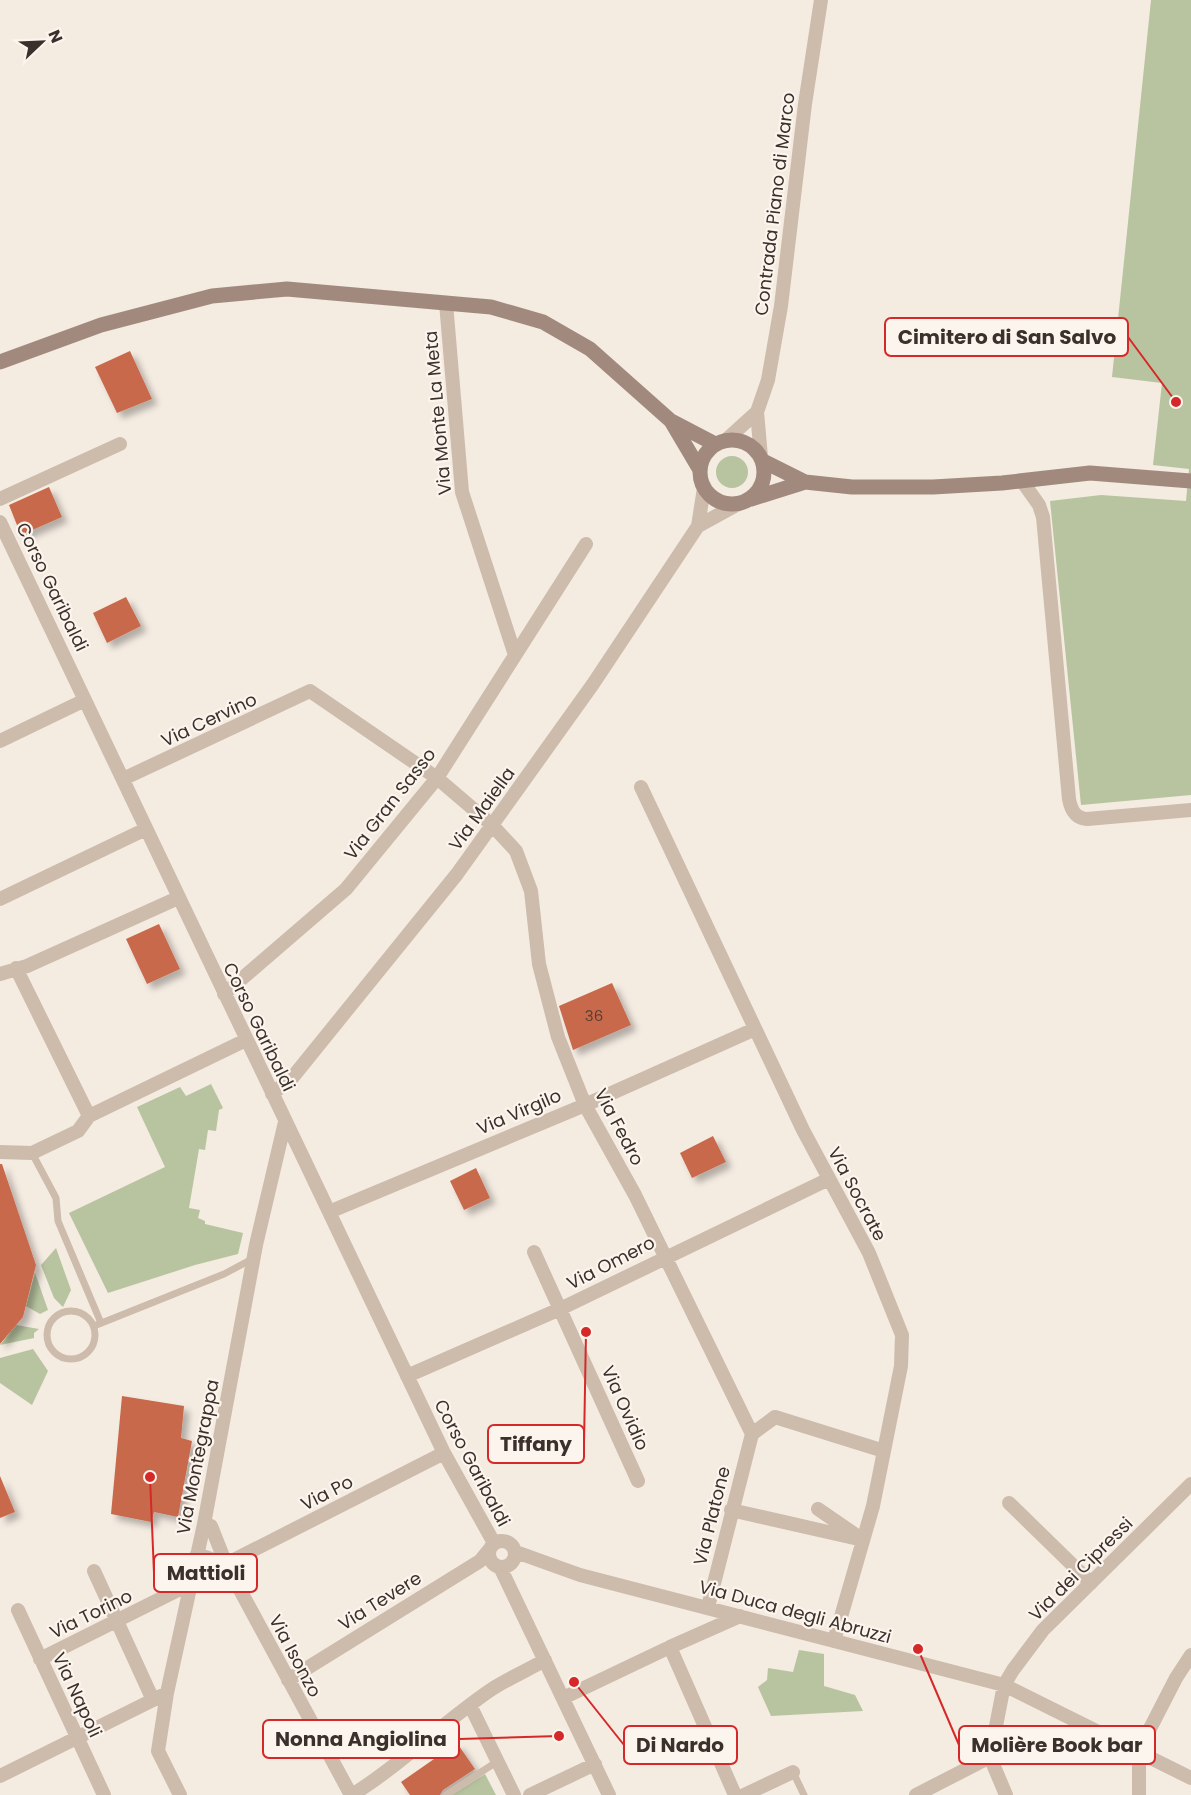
<svg xmlns="http://www.w3.org/2000/svg" width="1191" height="1795" viewBox="0 0 1191 1795" font-family="Poppins,sans-serif">
<style>
.green{fill:#b8c4a0}
.building{fill:#c8694b;filter:url(#shadow)}
.lines{fill:none;stroke-linecap:round;stroke-linejoin:round}
.lane{stroke:#cdbbac;stroke-width:7}
.street{stroke:#cdbbac;stroke-width:14}
.secondary{stroke:#a18a7d;stroke-width:15}
.labels{text-anchor:middle;stroke-width:4.5;stroke-linejoin:round;paint-order:stroke}
.number-label{font-size:15px;fill:#5e3e33}
.street-label{font-size:18px;fill:#3b302b;stroke:#fbf5ee}
.leader{fill:none;stroke:#d62828;stroke-width:2}
.callout-dot{fill:#d62828;stroke:#fbf5ee;stroke-width:2}
.callout{fill:#fbf5ee;stroke:#d62828;stroke-width:2}
.callout-label{font-size:20px;text-anchor:middle;font-weight:bold;fill:#3b302b}
</style>
<defs>
<filter id="shadow"><feDropShadow dx="5.5" dy="5.5" stdDeviation="3" flood-color="#0004"/></filter>
</defs>
<rect width="100%" height="100%" fill="#f4ebe1"/>
<path class="green" d="M1151,0H1191V795L1081,805L1050,501L1101,495L1186,501L1189,469L1153,465L1162,383L1112,377Z
M716 472a16 16 0 1 1 32 0a16 16 0 1 1-32 0Z
M211,1084L223,1108L219,1110L216,1131L208,1130L205,1150L199,1149L189,1208L200,1210L198,1218L205,1221V1224L243,1233L238,1254L195,1265L108,1293L69,1213L165,1167L137,1107L180,1087L186,1096Z
M56,1248L71,1290L63,1307L54,1298L41,1265Z
M35,1273L48,1310L40,1314L26,1306Z
M16,1325L39,1329L34,1333V1338L0,1345Z
M33,1349L48,1371L32,1405L0,1383V1358Z
M799,1650L824,1654V1686L855,1695L863,1711L771,1716L758,1687L767,1680L768,1668L793,1672Z
M485,1774L496,1795H452Z"/>
<path class="building" d="M130,351L152,399L117,413L95,367Z
M49,487L62,517L21,535L9,505Z
M126,597L141,626L107,643L93,613Z
M159,924L180,969L147,984L126,939Z
M612,983L631,1025L573,1050L559,1006Z
M713,1136L726,1162L692,1178L680,1153Z
M0,1164H2L36,1265L23,1317L0,1344Z
M476,1168L490,1198L464,1210L450,1181Z
M122,1396L184,1406L181,1438L192,1441L178,1517L154,1512L151,1522L111,1514Z
M0,1476L15,1512L0,1518Z
M457,1743L475,1769L443,1790L440,1795H410L401,1782Z"/>
<g class="lines">
<path class="lane" d="M32,1153L56,1198L58,1221L101,1323
M47 1335a24 24 0 1 1 48 0a24 24 0 1 1-48 0Z
M94,1326L224,1274L254,1258
M793,1772L804,1795
M446,1795L498,1761"/>
<path class="street" d="M446,303L462,492L515,655
M725,441L757,412
M761,457L757,412L768,380L781,306L805,104L821,0
M1022,481L1039,505L1043,517L1069,799C1071,810 1075,818 1087,819L1191,810
M0,499L120,444
M0,522L444,1453L494,1543
M698,526L738,504
M0,741L85,700
M123,779L310,691L437,778L492,825L516,851L531,891L539,964L558,1037L585,1105L635,1195L752,1434
M641,787L803,1130L869,1253L902,1335L901,1366L873,1506L834,1641
M0,899L146,829
M16,968L89,1116
M0,974L27,966L178,898
M224,994L346,889L437,778L586,544
M272,1094L292,1078L457,874L593,684L698,526L704,488
M89,1116L246,1040
M0,1152L32,1153L78,1131L89,1116
M329,1212L585,1105L755,1029
M534,1252L638,1481
M407,1376L560,1309L829,1179
M752,1434L775,1417L884,1451
M1009,1503L1091,1583
M731,1510L863,1540L818,1509
M204,1524L211,1526L226,1564L351,1795
M489 1554a13 13 0 1 1 26 0a13 13 0 1 1-26 0Z
M516,1552L580,1575L1004,1685L1191,1778
M197,1554L226,1564
M226,1564L444,1453
M500,1567L609,1795
M94,1571L153,1700
M708,1607L752,1434
M18,1610L104,1795
M670,1647L735,1795
M40,1659L190,1584
M288,1680L480,1561L489,1550
M563,1698L670,1647L740,1616
M470,1705L514,1795
M990,1757L1004,1685L1013,1670L1043,1630L1191,1484
M990,1757L1006,1795
M0,1776L167,1693
M180,1795L158,1751L167,1693L204,1524L256,1245L285,1122
M352,1795C402,1764 443,1722 492,1689C509,1678 528,1670 545,1660
M530,1795L595,1764
M744,1795L793,1772
M916,1795L990,1757
M1139,1795V1750L1176,1678L1191,1655"/>
<path class="secondary" d="M0,362L101,325L212,296L287,289L491,307L543,322L590,349L671,421L715,444
M671,421L700,470
M700 472a32 32 0 1 1 64 0a32 32 0 1 1-64 0Z
M763,461L805,482L852,487H933L1002,483L1090,473L1191,481
M751,499L805,482"/>
</g>
<g class="labels">
<g class="number-label">
<text x="594" y="1021">36</text>
</g>
<g class="street-label">
<text transform="translate(775 204) rotate(-83)" y="6">Contrada Piano di Marco</text>
<text transform="translate(438 413) rotate(-95)" y="6">Via Monte La Meta</text>
<text transform="translate(52 587) rotate(64)" y="6">Corso Garibaldi</text>
<text transform="translate(209 720) rotate(-25)" y="6">Via Cervino</text>
<text transform="translate(390 804) rotate(-52)" y="6">Via Gran Sasso</text>
<text transform="translate(482 809) rotate(-54)" y="6">Via Maiella</text>
<text transform="translate(259 1027) rotate(64)" y="6">Corso Garibaldi</text>
<text transform="translate(519 1112) rotate(-23)" y="6">Via Virgilo</text>
<text transform="translate(619 1127) rotate(62)" y="6">Via Fedro</text>
<text transform="translate(857 1194) rotate(62)" y="6">Via Socrate</text>
<text transform="translate(611 1263) rotate(-27)" y="6">Via Omero</text>
<text transform="translate(625 1408) rotate(66)" y="6">Via Ovidio</text>
<text transform="translate(198 1457) rotate(-79)" y="6">Via Montegrappa</text>
<text transform="translate(472 1463) rotate(62)" y="6">Corso Garibaldi</text>
<text transform="translate(327 1493) rotate(-27)" y="6">Via Po</text>
<text transform="translate(712 1516) rotate(-76)" y="6">Via Platone</text>
<text transform="translate(1081 1569) rotate(-45)" y="6">Via dei Cipressi</text>
<text transform="translate(380 1601) rotate(-32)" y="6">Via Tevere</text>
<text transform="translate(795 1612) rotate(15)" y="6">Via Duca degli Abruzzi</text>
<text transform="translate(91 1614) rotate(-26)" y="6">Via Torino</text>
<text transform="translate(295 1656) rotate(62)" y="6">Via Isonzo</text>
<text transform="translate(77 1695) rotate(65)" y="6">Via Napoli</text>
</g>
</g>
<path class="leader" d="M1176 402L1128 337M586 1332L584 1444M150 1477L154 1573M559 1736L459 1739M918 1649L959 1745M574 1682L624 1745"/>
<g class="callout-dot">
<circle cx="1176" cy="402" r="6"/>
<circle cx="586" cy="1332" r="6"/>
<circle cx="150" cy="1477" r="6"/>
<circle cx="559" cy="1736" r="6"/>
<circle cx="918" cy="1649" r="6"/>
<circle cx="574" cy="1682" r="6"/>
</g>
<g class="callout">
<rect x="885" y="318" width="243" height="38" rx="6"/>
<rect x="488" y="1425" width="96" height="38" rx="6"/>
<rect x="154" y="1554" width="103" height="38" rx="6"/>
<rect x="263" y="1720" width="196" height="38" rx="6"/>
<rect x="959" y="1726" width="196" height="38" rx="6"/>
<rect x="624" y="1726" width="113" height="38" rx="6"/>
</g>
<g class="callout-label">
<text x="1007" y="344">Cimitero di San Salvo</text>
<text x="536" y="1451">Tiffany</text>
<text x="206" y="1580">Mattioli</text>
<text x="361" y="1746">Nonna Angiolina</text>
<text x="1057" y="1752">Molière Book bar</text>
<text x="680" y="1752">Di Nardo</text>
</g>
<g transform="translate(42 42) rotate(67)" stroke="#fbf5ee" stroke-width="4.5" paint-order="stroke">
<path d="M0-4.5L10 22L0 15L-10 22Z" fill="#3b302b"/>
<text y="-9" font-size="16" font-weight="bold" text-anchor="middle" fill="#3b302b">N</text>
</g>
</svg>
